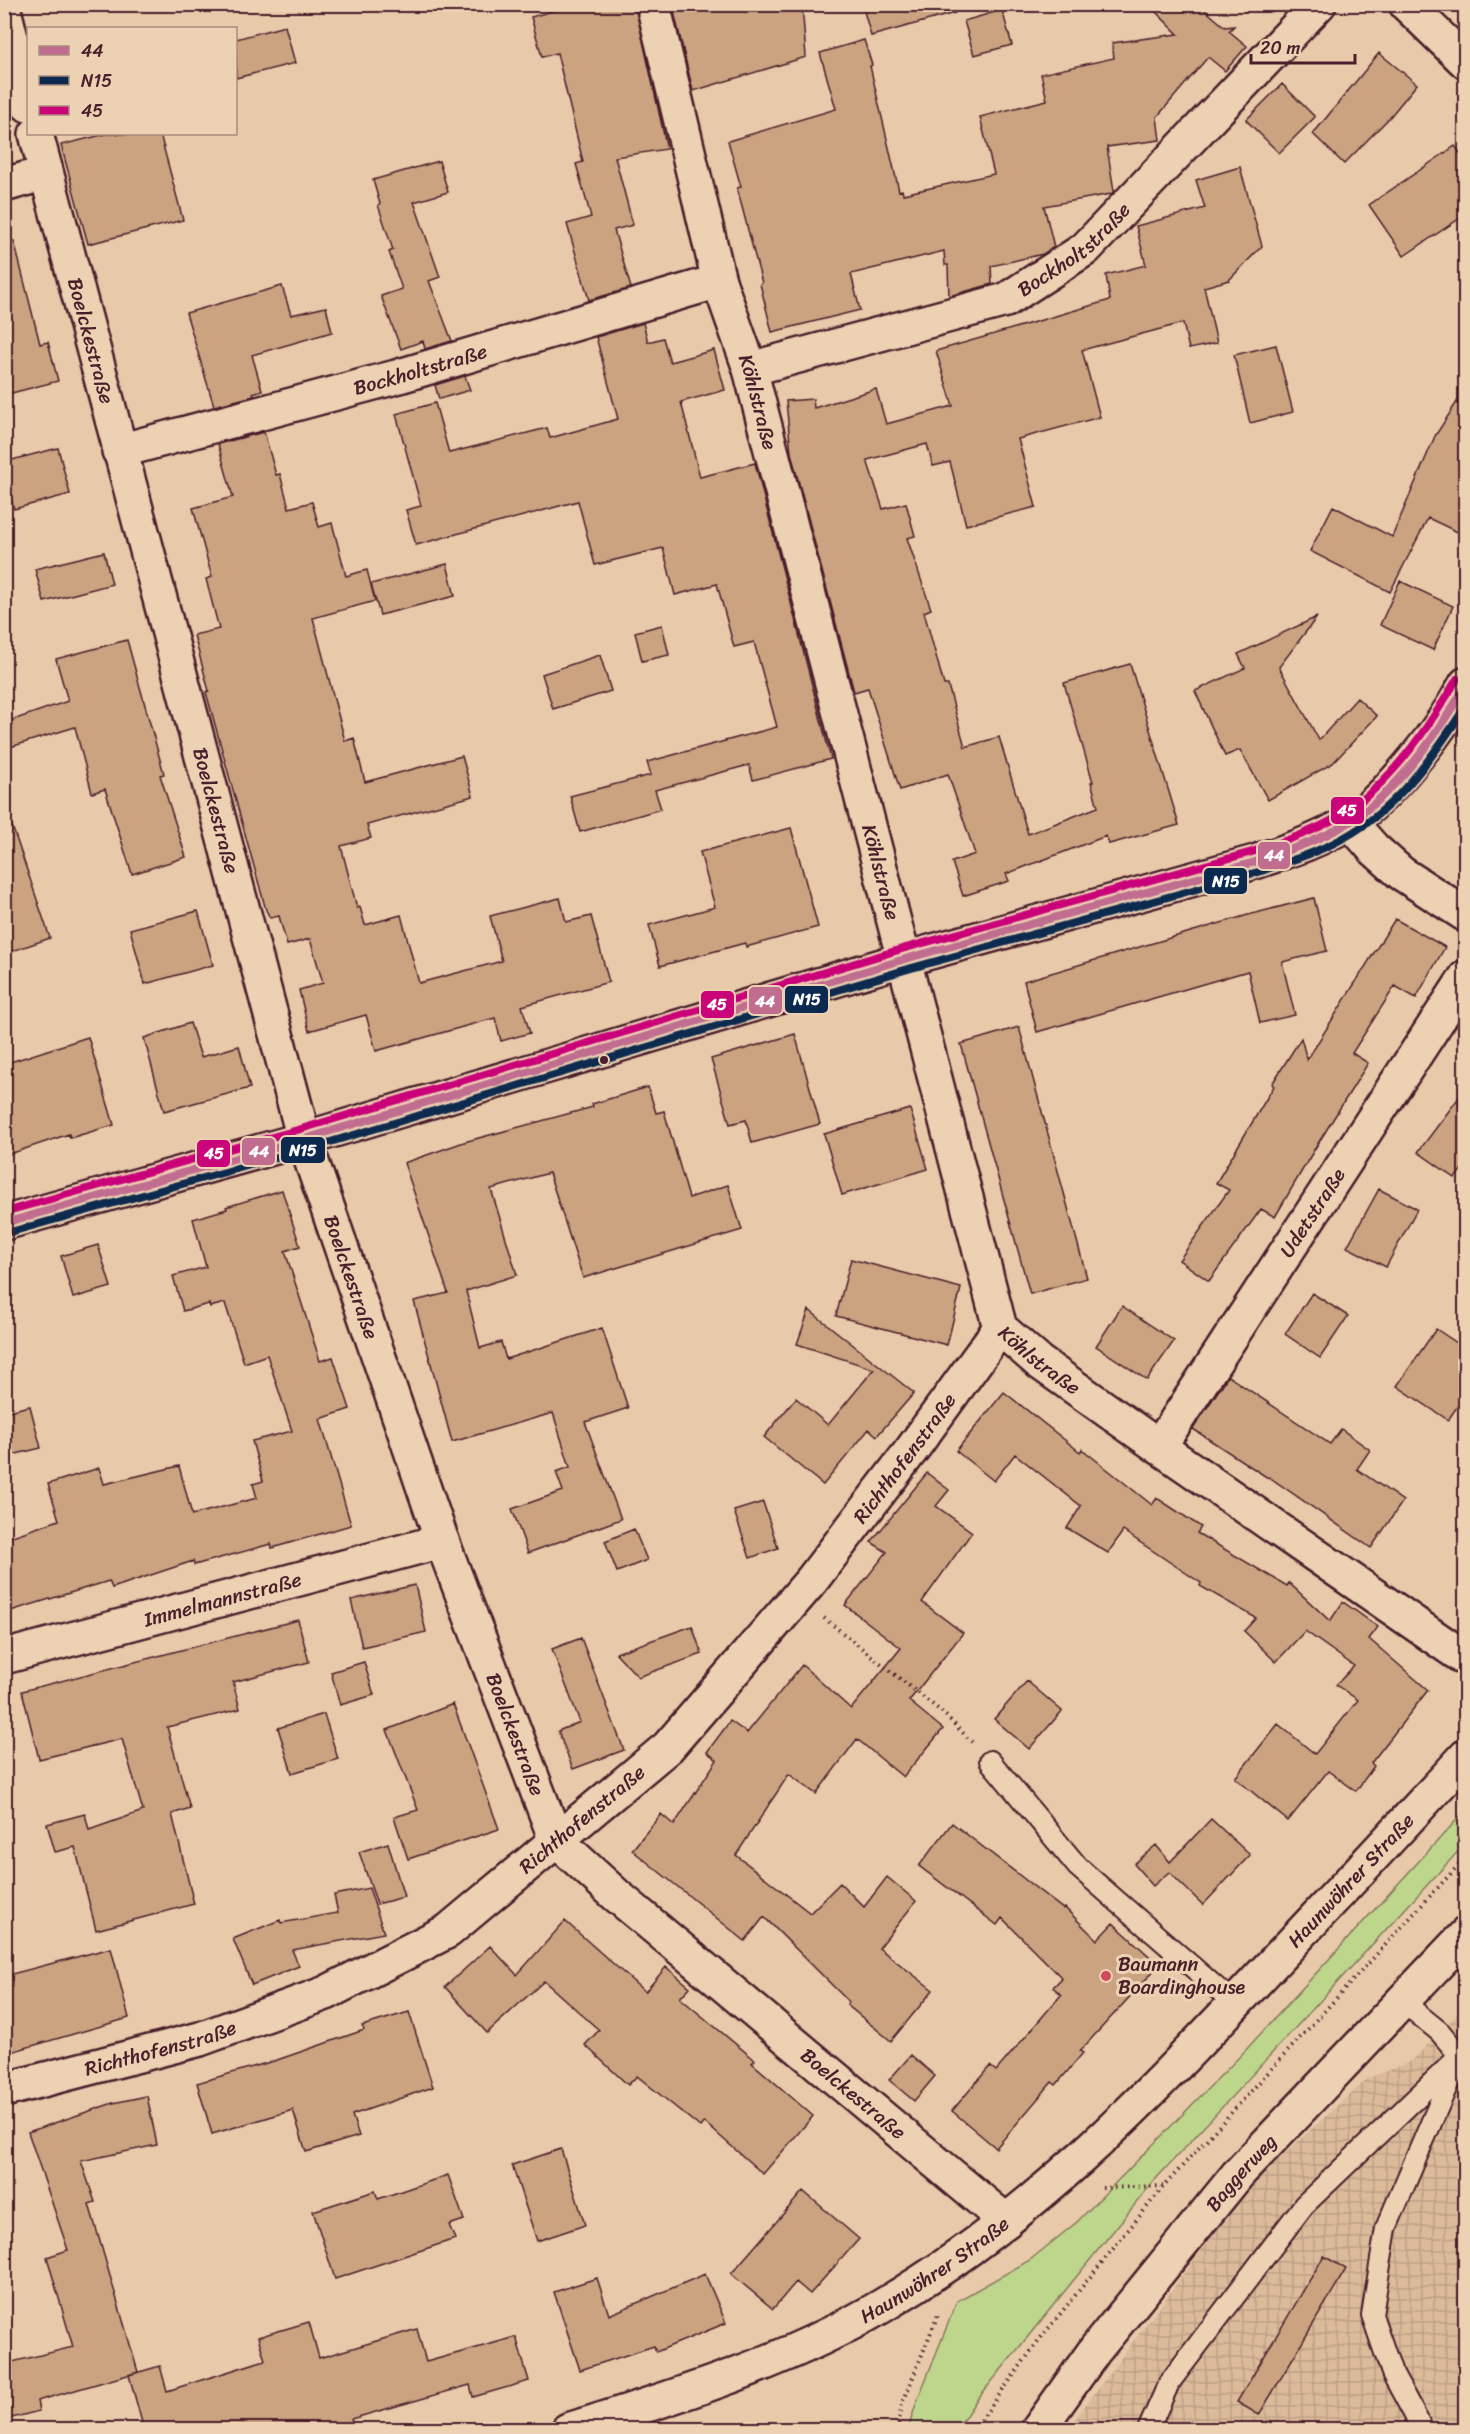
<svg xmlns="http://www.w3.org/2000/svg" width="1470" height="2434" viewBox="0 0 1470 2434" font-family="Sriracha,sans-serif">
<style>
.industrial{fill:url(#industrial-grid)}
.grass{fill:#bed68c;stroke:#847a5c;stroke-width:1.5}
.building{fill:#cba380;stroke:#4a1f2b;stroke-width:1.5}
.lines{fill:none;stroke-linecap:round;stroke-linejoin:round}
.lane-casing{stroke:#4a1f2b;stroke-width:24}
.street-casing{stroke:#4a1f2b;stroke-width:38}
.secondary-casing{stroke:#4a1f2b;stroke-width:38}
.path{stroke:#4a1f2b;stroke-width:4;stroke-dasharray:1.5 4.5;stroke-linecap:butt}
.lane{stroke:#ecd1b3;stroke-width:20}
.street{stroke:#ecd1b3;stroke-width:33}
.secondary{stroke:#ecd1b3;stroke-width:33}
.bus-1-casing{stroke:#ecd1b3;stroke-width:12}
.bus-2-casing{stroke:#ecd1b3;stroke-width:12}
.bus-3-casing{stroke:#ecd1b3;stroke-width:12}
.bus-1{stroke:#c06d90;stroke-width:8}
.bus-2{stroke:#0c294f;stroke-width:8}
.bus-3{stroke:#ca0479;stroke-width:8}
.bus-dot{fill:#4a1f2b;stroke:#ecd1b3;stroke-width:2}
.poi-dot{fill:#d1495b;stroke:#ecd1b3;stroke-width:2}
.labels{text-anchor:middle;stroke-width:6;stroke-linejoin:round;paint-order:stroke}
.street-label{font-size:20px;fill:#4a1f2b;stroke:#ecd1b3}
.poi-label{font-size:20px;fill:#4a1f2b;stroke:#ecd1b3;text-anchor:start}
.line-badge{stroke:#ecd1b3;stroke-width:2}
.badge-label{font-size:16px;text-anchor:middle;font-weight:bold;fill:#fff}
</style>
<defs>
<pattern id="industrial-grid" width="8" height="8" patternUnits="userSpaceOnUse" patternTransform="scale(1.5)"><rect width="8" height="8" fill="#dcbb9b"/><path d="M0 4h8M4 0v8" fill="none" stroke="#bea086"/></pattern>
</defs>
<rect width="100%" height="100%" fill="#e8caaa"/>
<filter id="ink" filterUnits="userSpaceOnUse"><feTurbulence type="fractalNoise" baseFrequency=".0167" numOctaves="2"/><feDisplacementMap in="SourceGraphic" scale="12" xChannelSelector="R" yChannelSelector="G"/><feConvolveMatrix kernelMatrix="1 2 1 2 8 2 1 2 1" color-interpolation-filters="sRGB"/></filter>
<g filter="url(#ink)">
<path class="industrial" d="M1465,2006V2429L1067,2430L1252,2183L1368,2078L1412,2061Z"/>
<path class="grass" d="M1465,1811V1844L1153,2182L975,2402L957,2429H908L916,2404L957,2301L1030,2260L1077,2222L1242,2054Z"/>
<path class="building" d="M577,4H635L667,149L615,157L633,225L614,230L631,288L589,300L567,224L591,217L576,164L583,162L557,53L542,57L531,17Z
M672,4H802L806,57L693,91Z
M862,4H953L955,13L871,36Z
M1148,4L1199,5L1225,27L1234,26L1229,31L1247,46L1225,71L1208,57L1157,117L1160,140L1107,147L1114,191L1111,194L1044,206L1054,247L1043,254L991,266L992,284L949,296L948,265H945L944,251L851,274L860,310L772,332L760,284L762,283L737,188L741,187L728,141L836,109L820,53L864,40L872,65L870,66L899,191L902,190L903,194L994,174L980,117L1047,100L1041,74L1114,58L1112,43L1178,34Z
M1002,10L1012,45L974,55L964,21Z
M285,26L295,63L236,78V39Z
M1379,53L1417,84L1389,118L1344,164L1313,134Z
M1282,84L1315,117L1279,153L1246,120Z
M106,134H160L183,220L88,244L61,145Z
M1455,146L1466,161V214L1404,256L1369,205Z
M439,161L448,192L414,202L440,277L429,281L452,341L425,349L423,341L401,349L381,296L402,289L389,252L393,250L378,205L380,204L373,180Z
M1240,167L1262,246L1229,280L1204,287L1217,343L1189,349L1183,323L1082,350L1100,417L1018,439L1036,507L966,525L950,462L933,466L927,444L867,460L883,509L906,503L915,536L907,538L931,609L924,612L944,685H948L965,747L999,737L1028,834L1098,807L1091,782H1093L1064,683L1130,664L1179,825L1109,844L1106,836L1006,874L1009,881L963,896L952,862L975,854L948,774L900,790L868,688L854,692L791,453L786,401L813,399L814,408L876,389L886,424L953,406L936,351L1110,300L1106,275L1146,265L1136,226L1205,208L1196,180Z
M14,241L40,344L48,342L58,381L4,395V243Z
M282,286L291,315L326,307L332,332L252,355L262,390L253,393L254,396L214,406L186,313Z
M643,323L648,342L663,338L670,362L714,350L725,390L681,402L700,477L755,463L831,759L753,780L749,765L655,790L661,809L580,832L570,796L651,775L647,762L777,727L754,642L734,647L717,584L675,595L663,548L595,565L578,501L416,545L406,510L421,506L396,414L435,403L449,453L547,428L550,438L618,419L596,337Z
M1276,345L1293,412L1250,423L1234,355Z
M465,376L470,390L439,399L435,385Z
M1466,388V536L1428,518L1390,592L1310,551L1333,506L1392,537L1435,436Z
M264,432L276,475L280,474L289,508L312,502L319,527L332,523L346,576L367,570L375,601L313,618L345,741L354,738L365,782L462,756L473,796L367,825L371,838L341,846L357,908L360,907L365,925L401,915L419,983L502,961L490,916L560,898L566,922L591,916L609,982L522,1006L530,1033L501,1041L495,1018L376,1051L366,1015L309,1031L299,990L323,983L310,939L287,945L279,916L270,918L266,910L206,692L209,691L194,635L219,629L206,579L212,577L193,508L233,497L218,444Z
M58,448L70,494L14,509L4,476V462Z
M104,552L112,584L44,602L35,569Z
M447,564L455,596L380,615L371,584Z
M1400,581L1453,606L1433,650L1380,625Z
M1317,617L1279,667L1319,740L1357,698L1377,716L1333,763L1268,800L1240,750L1225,756L1195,691L1245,668L1238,654Z
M662,625L669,655L642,661L635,632Z
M127,640L164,774L160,775L186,857L132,874L105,789L92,793L75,727L4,749V723L68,701L56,659Z
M600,655L611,691L553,709L542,674Z
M9,817L50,938L4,954V818Z
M791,828L818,927L746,947L745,943L660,966L649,925L715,907L700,852Z
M1314,898L1327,951L1282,962L1295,1015L1260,1023L1248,971L1037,1032L1024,981L1248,915Z
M198,911L213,965L145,984L130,929Z
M1395,919L1445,947L1416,998L1395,986L1352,1053L1368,1063L1314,1150L1275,1217L1261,1209L1209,1281L1179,1260L1229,1190L1216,1183L1274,1086L1272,1084L1301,1038L1307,1060Z
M190,1023L201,1057L239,1046L250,1088L164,1111L144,1038Z
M1019,1027L1087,1278L1030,1294L961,1044Z
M795,1034L820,1124L752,1143L746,1120L730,1124L711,1059Z
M88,1037L114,1125L70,1138L69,1134L4,1156V1064Z
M648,1087L656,1113L664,1111L689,1198L728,1185L742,1230L583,1278L549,1173L491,1189L517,1275L466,1291L480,1348L501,1342L506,1359L602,1328L628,1408L585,1422L621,1519L528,1553L512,1509L563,1491L556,1472L570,1467L553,1413L452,1442L414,1301L448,1293L404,1163L464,1142L593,1107L592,1104Z
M1466,1088V1164L1455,1178L1418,1152Z
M910,1109L928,1169L842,1195L824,1134Z
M1379,1189L1417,1209L1386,1267L1347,1247Z
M282,1190L300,1246L285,1251L320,1361L333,1357L350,1409L320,1419L351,1525L272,1548L271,1544L194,1565L193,1561L112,1588L109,1581L4,1613V1539L59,1520L48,1484L99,1468L104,1484L179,1466L192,1515L257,1498L253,1484L263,1481L252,1441L292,1431L267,1355L244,1363L225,1303L210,1307L209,1304L183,1311L173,1276L206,1267L193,1219L227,1209L226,1207Z
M98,1245L111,1287L73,1298L61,1256Z
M851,1259L961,1288L947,1345L836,1316Z
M1312,1293L1348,1316L1320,1358L1285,1334Z
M1122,1306L1174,1341L1147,1380L1096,1346Z
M809,1310L914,1393L877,1436L869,1429L823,1485L764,1437L796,1398L828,1425L874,1369L797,1344Z
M1436,1329L1466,1349V1394L1448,1420L1397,1386Z
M1228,1376L1330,1444L1341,1429L1370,1450L1357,1469L1403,1501L1371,1548L1269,1477L1268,1478L1193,1429Z
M1004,1392L1080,1452L1082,1449L1152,1505L1157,1498L1201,1527L1197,1533L1287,1586L1289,1583L1330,1621L1343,1602L1378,1627L1369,1639L1428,1690L1371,1763L1374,1766L1356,1791L1328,1771L1288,1821L1235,1778L1278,1724L1315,1754L1358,1700L1336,1685L1354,1666L1305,1631L1276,1662L1244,1631L1256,1618L1200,1586L1201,1583L1123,1531L1108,1553L1067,1528L1081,1506L1015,1454L994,1481L956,1451Z
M30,1406L41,1448L4,1457V1412Z
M927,1473L949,1490L936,1506L972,1532L922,1602L963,1633L909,1701L943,1729L903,1777L857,1739L816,1794L789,1774L736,1855L810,1913L840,1883L864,1907L887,1877L916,1901L879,1948L933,1990L891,2041L847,2005L849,2002L764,1917L745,1941L632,1850L661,1814L674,1825L717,1760L707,1752L730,1721L747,1733L802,1665L851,1709L901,1648L845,1605L887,1552L871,1542Z
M763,1502L778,1548L750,1558L734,1511Z
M634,1529L647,1560L617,1572L605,1541Z
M415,1585L426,1632L362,1647L351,1600Z
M298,1620L309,1662L233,1682L240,1709L167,1727L190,1808L172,1814L194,1904L96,1930L75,1847L55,1852L47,1824L85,1814L89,1830L143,1811L122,1739L39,1759L22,1691Z
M692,1626L702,1654L638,1677L616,1653Z
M581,1638L624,1750L573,1769L558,1731L580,1722L552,1649Z
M364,1662L374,1695L340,1705L331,1672Z
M1027,1681L1062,1711L1029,1749L994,1719Z
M453,1704L499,1829L408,1859L394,1817L418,1810L387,1730Z
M324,1714L338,1759L292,1773L278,1728Z
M1211,1819L1250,1855L1203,1905L1169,1872L1153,1886L1134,1864L1156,1845L1170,1862Z
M952,1823L1063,1909L1065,1908L1097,1940L1113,1923L1159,1965L1080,2051L1083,2053L1056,2085L1052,2082L996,2148L952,2111L990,2066L996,2071L1061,1995L1053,1987L1062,1978L1002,1918L997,1925L919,1866Z
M388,1843L404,1897L377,1904L359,1852Z
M369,1888L384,1933L292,1950L299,1966L252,1985L233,1939L280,1920L281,1923L338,1913L334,1895Z
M565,1921L645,1992L666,1967L690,1987L680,1998L755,2060L752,2063L813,2116L763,2174L704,2122L700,2127L637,2076L628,2085L585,2045L599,2030L544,1981L487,2033L445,1987L490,1946L517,1975Z
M111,1948L129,2018L4,2054V1976Z
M409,2012L433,2087L352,2115L359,2136L306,2152L293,2110L212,2134L197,2083L277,2060L364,2030L362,2026Z
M911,2055L935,2076L914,2101L889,2080Z
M147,2096L157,2145L81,2161L95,2202L89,2204L138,2372L37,2401L39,2411L4,2420V2364L73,2347L47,2257L68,2250L28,2132L113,2103Z
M561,2149L585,2225L537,2241L512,2165Z
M448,2175L464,2220L449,2225L455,2239L335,2279L313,2211L375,2191L378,2199Z
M803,2191L859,2239L810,2294L796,2282L773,2309L731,2274Z
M1324,2256L1346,2269L1259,2415L1237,2402Z
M705,2274L726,2323L656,2352L654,2346L580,2370L554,2292L597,2278L609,2315Z
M309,2322L319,2358L417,2329L426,2362L516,2337L529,2381L473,2397L470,2385L351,2419L353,2425L336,2430H144L129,2375L160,2366L167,2391L265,2360L258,2337Z"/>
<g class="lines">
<defs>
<path id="lane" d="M990,1761L1078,1867L1235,2004
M1148,2430L1169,2383L1304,2205L1460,2056L1440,2032L1402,2001
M1420,2430L1419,2423L1392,2373L1372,2315L1386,2228L1456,2065"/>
<g id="street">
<path id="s1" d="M653,4L719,281L750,369L1000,1328L1039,1362L1159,1447L1466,1659"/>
<path d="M1406,4L1466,62"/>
<path d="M4,10L28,105"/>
<path id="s2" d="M36,134L304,1139L442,1541L556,1840L615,1894L1006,2221"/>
<path d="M4,185L46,173"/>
<path id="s3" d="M750,369L1006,300L1085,249L1319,4"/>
<path id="s4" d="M119,451L396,377L719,281"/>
<path d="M1350,822L1374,849L1401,873L1466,915"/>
<path d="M4,1223L304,1139L905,959L1255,862C1287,851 1318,841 1348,823C1390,797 1442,728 1466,684"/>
<path id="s5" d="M1159,1447L1466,977"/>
<path id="s6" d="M4,1657L442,1541"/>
<path id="s7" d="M4,2090L200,2039L326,1993L448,1931L668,1747L812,1580L913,1448L1000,1328"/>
<path id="s8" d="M1038,2430L1095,2350L1238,2174L1466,1934"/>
</g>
<g id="secondary">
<path id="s9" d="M568,2430C674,2397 786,2363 882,2306C1030,2219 1143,2103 1258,1979C1328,1905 1397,1831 1466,1756"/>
</g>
</defs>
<use href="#lane" class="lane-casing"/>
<use href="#street" class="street-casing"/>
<use href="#secondary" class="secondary-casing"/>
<path class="path" d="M824,1618L943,1713L972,1742
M1102,2188L1163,2186
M897,2430L902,2405L939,2312
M974,2430L1039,2340L1164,2186L1466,1857"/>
<use href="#lane" class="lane"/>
<use href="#street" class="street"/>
<use href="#secondary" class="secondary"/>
<defs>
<path id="bus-1" d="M4,1223L304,1139L905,959L1255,862C1286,851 1319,841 1348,823C1398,791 1436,736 1466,685"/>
<path id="bus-2" d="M7,1233L307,1149L908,969L1258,872C1290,861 1323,851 1352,833C1400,804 1436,752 1466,706"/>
<path id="bus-3" d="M4,1212L301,1129L902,949L1252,852C1282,842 1314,832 1341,815C1391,784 1428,728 1457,679"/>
</defs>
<use href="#bus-1" class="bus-1-casing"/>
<use href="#bus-2" class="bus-2-casing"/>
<use href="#bus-3" class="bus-3-casing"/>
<use href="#bus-1" class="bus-1"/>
<use href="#bus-2" class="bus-2"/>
<use href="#bus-3" class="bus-3"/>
</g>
</g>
<circle class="bus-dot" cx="604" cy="1060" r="5"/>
<circle class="poi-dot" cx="1106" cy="1976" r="6"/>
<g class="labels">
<g class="street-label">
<text dy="7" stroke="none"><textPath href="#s3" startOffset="350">Bockholtstraße</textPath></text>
<text dy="7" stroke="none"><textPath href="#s2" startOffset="214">Boelckestraße</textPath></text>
<text dy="7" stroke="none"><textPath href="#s4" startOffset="312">Bockholtstraße</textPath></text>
<text dy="7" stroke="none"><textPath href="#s1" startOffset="412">Köhlstraße</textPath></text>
<text dy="7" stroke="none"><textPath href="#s2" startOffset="700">Boelckestraße</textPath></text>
<text dy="7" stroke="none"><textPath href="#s1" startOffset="898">Köhlstraße</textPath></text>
<text dy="7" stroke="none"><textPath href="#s5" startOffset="280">Udetstraße</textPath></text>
<text dy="7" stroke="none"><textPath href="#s2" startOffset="1186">Boelckestraße</textPath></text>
<text dy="7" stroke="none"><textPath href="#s1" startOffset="1420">Köhlstraße</textPath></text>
<text dy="7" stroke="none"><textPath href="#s7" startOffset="1134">Richthofenstraße</textPath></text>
<text dy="7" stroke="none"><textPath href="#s6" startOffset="226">Immelmannstraße</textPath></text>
<text dy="7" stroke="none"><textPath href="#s2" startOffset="1672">Boelckestraße</textPath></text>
<text dy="7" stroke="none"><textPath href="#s7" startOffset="648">Richthofenstraße</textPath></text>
<text dy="7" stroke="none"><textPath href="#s9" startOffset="974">Haunwöhrer Straße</textPath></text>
<text dy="7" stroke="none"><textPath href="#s7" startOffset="162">Richthofenstraße</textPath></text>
<text dy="7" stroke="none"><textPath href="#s2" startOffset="2176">Boelckestraße</textPath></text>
<text dy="7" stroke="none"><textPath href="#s8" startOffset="328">Baggerweg</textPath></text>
<text dy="7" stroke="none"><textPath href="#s9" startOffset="402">Haunwöhrer Straße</textPath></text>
</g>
<g class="poi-label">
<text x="1118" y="1971">Baumann<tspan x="1118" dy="23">Boardinghouse</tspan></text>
</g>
</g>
<g class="line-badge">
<rect x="1330" y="796" width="35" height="29" rx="6" fill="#ca0479"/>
<rect x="1257" y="841" width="34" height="29" rx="6" fill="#c06d90"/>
<rect x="1203" y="867" width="45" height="28" rx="6" fill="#0c294f"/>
<rect x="784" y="985" width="45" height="29" rx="6" fill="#0c294f"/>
<rect x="748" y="986" width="35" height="29" rx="6" fill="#c06d90"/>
<rect x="700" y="990" width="35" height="29" rx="6" fill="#ca0479"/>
<rect x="280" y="1136" width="46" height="28" rx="6" fill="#0c294f"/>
<rect x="241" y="1137" width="35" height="29" rx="6" fill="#c06d90"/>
<rect x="196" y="1139" width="35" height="29" rx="6" fill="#ca0479"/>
</g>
<g class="badge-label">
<text x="1347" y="816">45</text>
<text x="1274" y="861">44</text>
<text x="1226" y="887">N15</text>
<text x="807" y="1005">N15</text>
<text x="765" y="1007">44</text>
<text x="717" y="1010">45</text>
<text x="303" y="1156">N15</text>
<text x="259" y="1157">44</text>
<text x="214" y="1159">45</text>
</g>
<rect width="1470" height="2434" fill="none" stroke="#ecd1b3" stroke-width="24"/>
<rect x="12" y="12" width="1446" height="2410" fill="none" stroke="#4a1f2b" stroke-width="2" filter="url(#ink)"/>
<rect x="27" y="27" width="210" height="108" fill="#ecd1b3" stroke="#ab8a7d" stroke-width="1.5"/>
<rect x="39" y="46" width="30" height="9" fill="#c06d90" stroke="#ab8a7d" stroke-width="1.5"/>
<text x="81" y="57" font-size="18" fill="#4a1f2b">44</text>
<rect x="39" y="76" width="30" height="9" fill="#0c294f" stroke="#ab8a7d" stroke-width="1.5"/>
<text x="81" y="87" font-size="18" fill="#4a1f2b">N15</text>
<rect x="39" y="106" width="30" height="9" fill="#ca0479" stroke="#ab8a7d" stroke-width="1.5"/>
<text x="81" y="117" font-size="18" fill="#4a1f2b">45</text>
<path d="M1251 54v9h104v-9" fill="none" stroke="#4a1f2b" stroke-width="3"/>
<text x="1260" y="54" font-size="18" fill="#4a1f2b" stroke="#ecd1b3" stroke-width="4.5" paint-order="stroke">20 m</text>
</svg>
